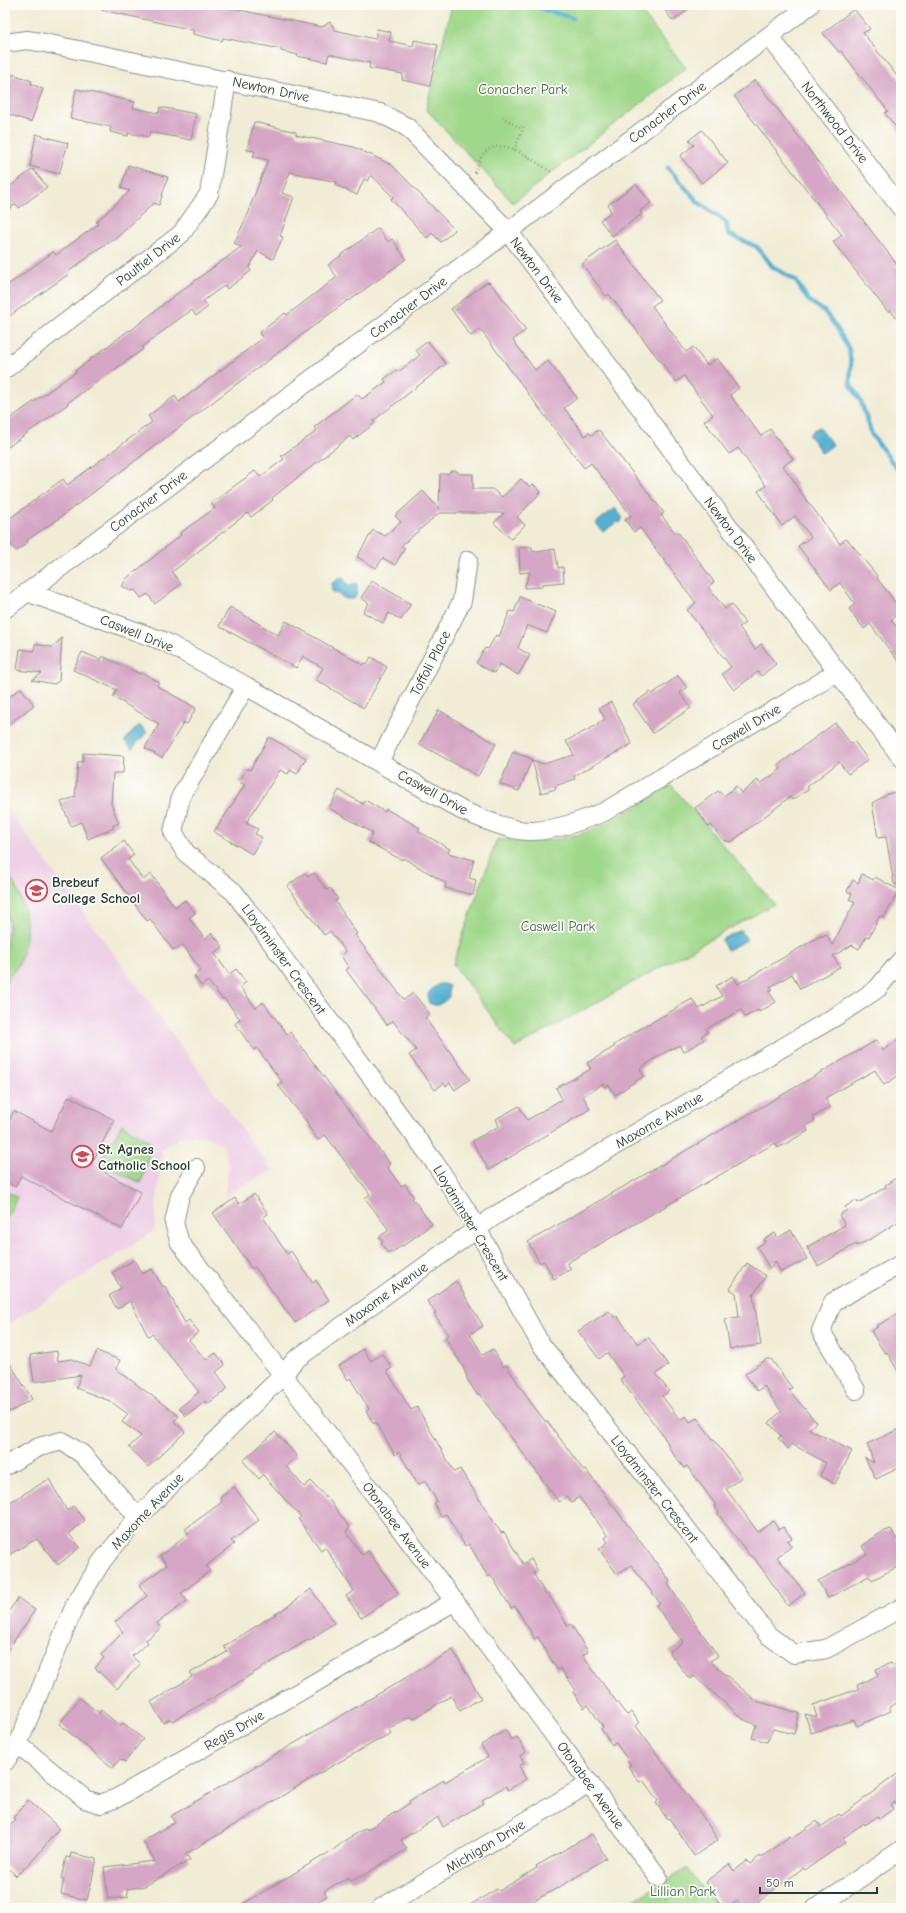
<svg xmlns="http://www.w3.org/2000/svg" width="906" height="1913" viewBox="0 0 906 1913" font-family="'Comic Neue',sans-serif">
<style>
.built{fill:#eed0e7}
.green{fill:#a0d88b;stroke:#608a60}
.water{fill:#54b1d2;stroke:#3a7783}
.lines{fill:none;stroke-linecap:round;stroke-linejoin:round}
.stream{stroke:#54b1d2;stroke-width:4.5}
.building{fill:#d5a6c5}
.minor-casing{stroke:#889484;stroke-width:20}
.path{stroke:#889484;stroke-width:2.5;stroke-dasharray:1 3;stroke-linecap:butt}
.minor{stroke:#fff;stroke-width:18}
.labels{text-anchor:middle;stroke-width:3.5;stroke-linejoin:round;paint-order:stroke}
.street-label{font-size:14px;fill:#1f3d34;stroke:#fdfcf7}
.park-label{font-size:14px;fill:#3f644a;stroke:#fdfcf7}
.poi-label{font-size:14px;font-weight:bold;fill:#1f3d34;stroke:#fdfcf7;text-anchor:start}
</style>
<rect width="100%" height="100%" fill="#fdfcf7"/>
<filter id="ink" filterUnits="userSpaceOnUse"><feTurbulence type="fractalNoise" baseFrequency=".025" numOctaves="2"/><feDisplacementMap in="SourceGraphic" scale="8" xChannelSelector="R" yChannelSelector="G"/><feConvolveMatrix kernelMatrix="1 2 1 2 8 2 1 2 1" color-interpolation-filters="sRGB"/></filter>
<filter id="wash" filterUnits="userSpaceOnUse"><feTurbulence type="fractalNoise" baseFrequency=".012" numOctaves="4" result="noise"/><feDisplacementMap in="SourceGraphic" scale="16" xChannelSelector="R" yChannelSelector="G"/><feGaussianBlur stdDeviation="0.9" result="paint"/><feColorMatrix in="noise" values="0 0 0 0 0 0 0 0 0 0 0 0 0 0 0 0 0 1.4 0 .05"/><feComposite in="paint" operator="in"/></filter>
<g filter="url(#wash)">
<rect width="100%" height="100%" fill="#f1ecd5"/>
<path class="built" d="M5,806L272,1170L224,1197L229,1166L223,1144L205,1136H182L162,1148L154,1231L5,1326Z"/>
<path class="green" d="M452,5H636L686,68L513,203L426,109Z
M671,785L774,904L515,1048L453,964L496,841L498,839C534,844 572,841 605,824C628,813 649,798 671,785Z
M5,869C25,898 34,931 18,965C15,971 9,977 5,983V955L9,922L5,909Z
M122,1124L152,1144L141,1183L99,1163Z
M5,1191L17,1197L5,1222Z
M687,1868L717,1908H621Z"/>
<path class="water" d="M819,427L833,445L822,453L809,435L812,431Z
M615,508L623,518L621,519L622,521L619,523L617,522L603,532L596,523Z
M340,578L344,579L349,586L354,583L357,584V594L354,599H346L332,591L331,584Z
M139,725L147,732L132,749L124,741Z
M741,930L747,940L727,950L721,940Z
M439,984H444L449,986V997C442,1003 438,1008 429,1003C425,993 431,990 439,984Z"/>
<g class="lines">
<path class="stream" d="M534,5L542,9L573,18
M668,168L698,202L726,222L728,234L757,247L772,266L796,281L808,300L824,311L837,328L849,349L851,365L850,383L861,402L872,435L901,474"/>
</g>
<g id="blocks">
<path class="building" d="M102,5H215L322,27L330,22L335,30L375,39L377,29L391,32L389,41L413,46L414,40L438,45L430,86L402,80L403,74L369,68L370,63L329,54L327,62L297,56L298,55L281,51V49L223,38L222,41L193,34V30L102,10Z
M661,5H694L673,21Z
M854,9L870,29L863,33L901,81V134L885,113L888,111L841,51L839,52L823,33Z
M13,74L32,81L31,84L43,89L31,122L5,113V86L8,87Z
M755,80L896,263H895L901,272V324L890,310L888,312L833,242L842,235L734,96Z
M76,89L135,102L133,108L159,113L160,107L196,114L191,140L150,132L149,137L128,133V136L110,132L111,127L70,118Z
M254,122L296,132V135L354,147L392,165L455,230L441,242L432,233L427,238L391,199L393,197L371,175L368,181L364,179L357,195L336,185L337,182L290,172L282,193L294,197L280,236L283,237L273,259L258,251L249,268L251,271L227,289L225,285L203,301L208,307L196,316L192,310L183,316L142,347L143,349L135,355L67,403L68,404L5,449V422L76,372L75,371L129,330L130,331L170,299L241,247L234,243L250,210L249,209L268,160L253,156L255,151L247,150Z
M702,130L728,163L702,183L680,156L694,145L689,140Z
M36,134L68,143L59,174L30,166Z
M128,165L168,177L159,205L154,203L114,240L113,239L89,255L90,256L68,272L69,274L5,319V287L53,252L56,255L98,224L96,222L130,191L121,188Z
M33,169L47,187L19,208L16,204L5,212V190Z
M636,184L651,203L640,211L642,214L612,236L600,220L611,212L608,205Z
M378,228L388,242L392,239L406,259L349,301L348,300L54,522L27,540L28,542L16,551L11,545L5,549V522L63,479L67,485L152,422L148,416L175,396L179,402L263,338L259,333L285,313L287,315L337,277L328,265Z
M615,240L660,300L652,306L686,352L693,347L707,365L717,358L739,388L730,395L761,436L770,429L793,459L783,466L797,485L796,486L840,544L846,539L849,541L878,577L877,578L901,610V612L891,620L901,632V665L870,624L864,629L849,609L855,604L840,583L831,590L798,546L811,537L795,516L782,526L758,491L766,486L738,448L729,454L704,421L713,415L697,394L684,376L676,382L609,294L606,296L582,264Z
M487,282L488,283L489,282L497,291L526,330L513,340L535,370L548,361L577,398L564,408L585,436L589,433L591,435L599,430L664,513L661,515L676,534L678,532L714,582L708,587L725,609L731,604L745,623L739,627L755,649L761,644L776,664L761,676L758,672L734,690L722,674L731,667L687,610L696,603L640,528L634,532L625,520L631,516L616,495L591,463L584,468L480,329L471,336L451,309Z
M428,341L446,364L373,421L375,423L353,440L350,436L272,498L273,500L251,517L247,513L172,572L181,584L155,604L148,594L141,598L135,590L131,591L122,586L127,578L181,535L180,533L215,508L211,503L255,471L260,477L284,459L281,456L317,431L314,427L338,409L357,394L362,399L386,382L384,379L397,370L398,372L420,355L416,350Z
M451,471H457L459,474H473V489H492L502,497L521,479L530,487L533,484L541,492L517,517L525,525L511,539L494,523L504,513H439L401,546L405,548L395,565L383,558L376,568L357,557L373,530L385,536L401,522L395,516L423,491L439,509L440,474H448Z
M532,547V551L537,552L555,549L558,568L563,567L564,582L542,584V587L524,588L530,572L520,573L519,548Z
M372,581L411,604L401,620L389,613L383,623L363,612L369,603L361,598Z
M520,597L556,612L547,633L527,625L518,648L530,655L518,675L500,664L494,673L476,663L485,648L488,649L496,635L499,637L510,611L514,612Z
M230,607L278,635L286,621L363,665L365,663L367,664L371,657L387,667L364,708L316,680L323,668L303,656L296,668L219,626Z
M62,638L59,681L54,684L32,680L42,673L17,670L20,649L34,651L35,644L52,647Z
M82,652L101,660L102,656L140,674L141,672L159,682L157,686L196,708L187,724L184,722L162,758L145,748L159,724L113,697L117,690L73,670Z
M678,676L687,688L680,693L691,708L653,733L633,704L650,692L652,694Z
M21,688L34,705L5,727V700Z
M611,702L632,744L574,776L575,779L555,786L556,789L541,793L532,760L543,764L574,755L566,741L599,724L598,723L605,719L599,708Z
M439,710L496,744L478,776L419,744Z
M835,723L851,744L854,741L868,760L848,774L839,762L807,787L809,789L792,800L790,797L731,842L723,840L711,825L709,827L695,808L718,791L724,796L736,786L741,793L758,780L760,784L781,769L778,765Z
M269,737L306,758L297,774L290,770L288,774L280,770L246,823L258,829L255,834L262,837L252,854L214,832L245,785L239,782L247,768L250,770Z
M513,752L532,759L519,791L500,784Z
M83,753L124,756L123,773H113L111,804L119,823L112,826L114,828L88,839L81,822L71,826L61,802L75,797L78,762H83Z
M339,790L363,804L365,800L385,812L386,809L420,828L418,831L450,849L448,853L474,860L469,878L476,880L473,895L445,888L446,883L403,858L402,860L368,842L373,833L329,808Z
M895,792L900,819H901V884H894L886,837L878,838L872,803L888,794Z
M124,841L134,855L128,859L143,880L151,874L175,907L185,900L195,913L189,918L205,939L212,933L223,947L214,953L229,974L236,969L246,982L240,987L256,1008L263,1002L287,1034L290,1032L390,1164L387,1167L401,1186L405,1184L414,1197L412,1198L432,1224L403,1246L402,1245L392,1253L390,1251L388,1253L381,1243L383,1242L379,1237L389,1230L365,1198L370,1194L325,1135L318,1140L308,1126L309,1125L278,1085L282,1082L257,1048L254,1050L235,1024L240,1019L224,998L223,1000L208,981L201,986L194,976L201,970L183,945L177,949L176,948L173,950L150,919L147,921L101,858Z
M305,873L308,877L314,873L327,890L330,888L338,899L335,901L357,934L355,935L404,1000L413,993L430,1014L425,1018L470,1079L455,1090L450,1083L446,1086L444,1083L435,1090L409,1055L416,1050L393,1021L387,1025L346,970L349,968L341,956L346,952L330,931L324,935L287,886Z
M862,874L873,880L875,877L899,890L884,918L880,916L869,937L867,936L859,949L852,945L833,956L840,967L800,989L792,974L770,987L772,990L769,992L776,1002L759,1012L758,1010L745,1017L741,1010L706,1029L708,1032L701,1036L704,1040L683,1052L679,1045L657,1057L640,1069L644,1076L615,1095L609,1085L605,1087L603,1084L583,1096L590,1109L489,1170L472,1141L499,1126L496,1119L519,1106L527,1120L562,1099L556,1088L591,1069L587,1063L614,1047V1045L628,1036L692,999L699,1009L722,996L716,986L733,976L738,984L822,935V937L826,934L832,945L855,902L849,899L852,894L847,891L853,880L858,883Z
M901,1037V1074L884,1085L875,1070L825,1098L830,1107L813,1117L815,1120L806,1126L808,1131L778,1148L775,1143L567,1263L571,1269L554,1279L544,1261L540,1263L528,1242L877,1040L883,1051Z
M69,1096L114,1120L91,1165L141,1192L122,1229L21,1176L15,1187L5,1181V1128L14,1111L51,1131Z
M896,1178L901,1186V1220L874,1237L857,1246L856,1244L818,1266L807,1247L845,1225L839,1215L847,1210L845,1207L856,1200L858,1203L886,1187L885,1185Z
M254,1194L268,1214L263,1217L287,1254L291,1251L313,1283L316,1280L329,1300L295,1323L255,1267L252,1269L213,1213L235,1198L239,1204Z
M791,1230L807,1259L781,1272L775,1261L770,1269L757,1247L765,1242L764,1239L775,1233L778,1238Z
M134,1260L142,1274L152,1269L163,1287L165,1286L185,1323L189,1320L199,1332L189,1340L206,1360L216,1353L225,1365L216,1372L228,1388L208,1404L206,1401L186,1416L179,1408L199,1392L152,1334L148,1336L130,1301L117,1309L109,1296L121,1288L112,1273Z
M747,1263L766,1276L753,1295L761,1345L730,1349L725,1319L739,1317L736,1293L730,1289Z
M456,1281L483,1326L470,1334L483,1355L493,1349L503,1367L506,1365L531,1403L546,1422L547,1421L584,1471L586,1470L670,1581L668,1583L671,1589L718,1656L710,1661L756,1701L799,1713L794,1734L773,1729L767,1742L752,1738L756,1725L743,1719L694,1676L690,1679L688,1677L669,1652L683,1642L656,1606L660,1603L631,1565L617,1574L599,1549L608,1542L605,1538L608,1536L579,1497L572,1502L567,1496L559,1502L479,1394L477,1395L466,1377H467L463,1367L445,1337L449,1335L434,1314L436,1313L427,1301Z
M609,1311L615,1318L617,1316L638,1344L648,1337L668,1365L656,1374L669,1391L662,1396L680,1420L686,1416L690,1422L697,1418L742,1477L726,1489L758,1532L773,1521L779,1530L783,1527L792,1538L787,1541L792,1546L777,1557L805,1593L788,1606L753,1556L751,1557L718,1514L719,1512L714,1506L716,1505L687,1466L684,1468L676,1458L668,1446L669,1445L662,1434L620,1379L624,1376L607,1353L599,1359L578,1331Z
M901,1313V1377L887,1352L885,1353L880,1346L871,1331L878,1327L876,1326Z
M363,1349L371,1361L382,1354L392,1368L387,1371L411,1410L417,1407L454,1472L460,1469L501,1533L504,1532L523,1564L531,1559L538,1571L533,1573L546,1595L548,1594L568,1626L571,1624L588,1652L583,1655L597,1676L625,1713L627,1715L632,1712L639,1723L636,1726L697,1808L718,1840L694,1856L669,1818L667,1819L656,1803L658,1801L643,1780L639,1782L628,1766L631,1765L616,1743L612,1745L601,1729L603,1727L588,1705L584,1708L573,1692L576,1690L560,1668L557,1670L538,1637L535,1639L515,1606L511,1608L491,1575L488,1577L469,1544L465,1546L446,1514L441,1517L434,1503L437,1501L425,1481L418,1485L399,1452L395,1455L376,1422L374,1424L366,1411L369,1409L350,1378L348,1380L339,1366Z
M57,1351L58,1361L71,1359L90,1366L97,1351L120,1360L116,1369L179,1416L174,1421L185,1432L148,1467L129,1447L141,1436L122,1422L128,1414L110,1401L76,1388L81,1375L34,1382L30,1355Z
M5,1355L32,1399L10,1412L5,1405Z
M767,1359H771L792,1388L789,1390L816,1422L809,1429L852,1451L835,1484L820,1476L826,1463L792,1444L788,1449L778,1438L781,1436L769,1423L781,1411L764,1386L757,1391L745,1374Z
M901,1428V1467L876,1479L865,1458L874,1463L867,1444Z
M275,1432L297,1456L286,1466L304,1487L311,1481L330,1501L350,1528L346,1531L362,1555L368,1551L398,1593L361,1618L346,1596L354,1591L325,1547L321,1550L298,1519L301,1517L263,1475L259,1479L243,1461Z
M49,1479L67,1511L73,1506L85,1520L69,1534L80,1547L58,1565L37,1539L5,1557V1505Z
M234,1487L259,1520L231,1541L234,1544L206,1566L210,1571L181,1593L187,1601L157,1623L161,1628L146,1640L148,1643L132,1656L140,1664L117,1689L95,1668L104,1658L101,1655L123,1632L115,1622L147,1596L139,1585L167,1565L160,1556L189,1534L185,1529L222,1502L220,1498Z
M891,1529L901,1547V1565L872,1580L869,1576L828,1598L818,1581L867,1554L862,1546L882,1532Z
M311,1589L334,1623L310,1640L309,1639L216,1696L172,1721L170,1719L163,1723L151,1702L192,1677L190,1673L227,1652L224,1646L287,1607Z
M18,1598L35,1610L5,1654V1617Z
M453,1650L481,1698L460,1711L451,1696L413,1719L411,1716L388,1729L391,1733L325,1770L186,1854L190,1860L145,1886L127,1889L128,1897L108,1899L104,1867L155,1861L143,1841L175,1822L171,1816Z
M901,1662V1701L889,1707L891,1711L857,1726L854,1720L811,1733L805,1714L817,1717L813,1705L858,1689L857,1685L879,1675L876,1669L891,1663L893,1666Z
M80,1698L99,1713L101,1710L120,1726L123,1723L143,1739L125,1762L120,1759L113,1768L59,1724Z
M506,1730L511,1740L517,1737L526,1752L520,1756L524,1763L519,1766L526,1779L508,1790L506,1786L482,1800L484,1803L443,1827L438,1817L401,1840L407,1849L362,1876L351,1881L349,1877L324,1891L327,1896L307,1908H236L333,1850L342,1843V1842L366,1828L367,1830L410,1803L409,1801L444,1780L445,1782L488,1757L481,1745Z
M901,1771V1798L891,1805L893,1809L879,1819L878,1816L865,1825L864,1823L843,1838L846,1842L805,1870L803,1868L750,1908H742L737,1901L727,1908H723L705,1882L729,1864L734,1871L747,1861L750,1864L760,1856L761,1858L790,1836L792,1838L817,1821L821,1827L839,1814L841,1816Z
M28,1800L59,1828L35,1858L16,1876L5,1864V1830L15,1820L13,1818Z
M592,1834L606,1858L568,1882L522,1908H465L497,1889L499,1891L537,1868L536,1866Z
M71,1853L97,1859L87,1900L61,1894L64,1879H61L66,1857L70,1858Z"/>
</g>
</g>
<g filter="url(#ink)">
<use href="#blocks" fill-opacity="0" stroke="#889484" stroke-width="1"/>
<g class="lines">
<defs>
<path id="minor" d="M769,36L901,208
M5,43L27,40L40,42L380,113L407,127L508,231L901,757
M5,369L181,234L209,194L227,80
M27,592L163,641L246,686L461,810C481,818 511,832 532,831C557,830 581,821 604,812L823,681L836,671
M5,609L810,5
M246,686L181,796L173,832L186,853L234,892L435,1163L469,1214L540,1343L670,1507L768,1635L794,1654L826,1649L901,1608
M379,762L462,601L468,560
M196,1168L180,1195L174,1223L180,1243C344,1451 502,1663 658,1877
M856,1390L821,1331L833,1302L901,1264
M5,1466L39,1447L62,1441L82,1454L138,1517
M18,1744L85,1799L100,1804L117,1798L455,1601
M5,1762L18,1744L75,1605L102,1561L138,1517L283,1375L295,1360L496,1215L840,1014L877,989L901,960
M381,1908L590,1783
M816,1908L901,1850"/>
</defs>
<use href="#minor" class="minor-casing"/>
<path class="path" d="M502,117L522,129
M514,150L524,126
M475,173C489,122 525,156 553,173
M663,1892L669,1908"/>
<use href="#minor" class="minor"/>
</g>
</g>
<defs>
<symbol id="school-ring" viewBox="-11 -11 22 22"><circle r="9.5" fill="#fdfcf7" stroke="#d1495b" stroke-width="1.5"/><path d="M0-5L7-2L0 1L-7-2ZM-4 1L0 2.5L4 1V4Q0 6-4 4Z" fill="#d1495b"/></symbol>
</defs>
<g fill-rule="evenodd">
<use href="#school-ring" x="24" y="878" width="25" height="25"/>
<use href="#school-ring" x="70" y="1144" width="25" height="25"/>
</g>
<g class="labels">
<g class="street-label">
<text transform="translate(271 89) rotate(12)" y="5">Newton Drive</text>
<text transform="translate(667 112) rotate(-37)" y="5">Conacher Drive</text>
<text transform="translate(835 122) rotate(52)" y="5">Northwood Drive</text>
<text transform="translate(148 259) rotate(-38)" y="5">Paultiel Drive</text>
<text transform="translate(537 270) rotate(53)" y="5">Newton Drive</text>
<text transform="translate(408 307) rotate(-37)" y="5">Conacher Drive</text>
<text transform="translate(148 501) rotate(-37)" y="5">Conacher Drive</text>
<text transform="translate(731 530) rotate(53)" y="5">Newton Drive</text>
<text transform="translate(137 633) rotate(22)" y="5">Caswell Drive</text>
<text transform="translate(430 663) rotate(-63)" y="5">Toffoli Place</text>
<text transform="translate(746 727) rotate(-31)" y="5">Caswell Drive</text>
<text transform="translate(433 792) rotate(29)" y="5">Caswell Drive</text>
<text transform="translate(284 959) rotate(54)" y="5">Lloydminster Crescent</text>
<text transform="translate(659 1120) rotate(-30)" y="5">Maxome Avenue</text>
<text transform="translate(471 1223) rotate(59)" y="5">Lloydminster Crescent</text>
<text transform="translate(386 1294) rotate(-36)" y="5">Maxome Avenue</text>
<text transform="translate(655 1489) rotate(52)" y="5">Lloydminster Crescent</text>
<text transform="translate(147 1511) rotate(-47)" y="5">Maxome Avenue</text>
<text transform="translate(397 1525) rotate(53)" y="5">Otonabee Avenue</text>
<text transform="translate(234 1730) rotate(-30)" y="5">Regis Drive</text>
<text transform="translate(591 1785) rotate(54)" y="5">Otonabee Avenue</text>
<text transform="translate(485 1846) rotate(-31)" y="5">Michigan Drive</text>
</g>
<g class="park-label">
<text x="523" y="94">Conacher Park</text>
<text x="558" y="931">Caswell Park</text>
<text x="683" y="1896">Lillian Park</text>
</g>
<g class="poi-label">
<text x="52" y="887">Brebeuf<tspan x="52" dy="16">College School</tspan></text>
<text x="98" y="1154">St. Agnes<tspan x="98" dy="16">Catholic School</tspan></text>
</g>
</g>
<rect width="906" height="1913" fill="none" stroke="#fdfcf7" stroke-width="20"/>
<path d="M760 1887v6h117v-6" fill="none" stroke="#1f3d34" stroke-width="2"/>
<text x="766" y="1887" font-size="12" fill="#1f3d34" stroke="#fdfcf7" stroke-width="3" paint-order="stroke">50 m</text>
</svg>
